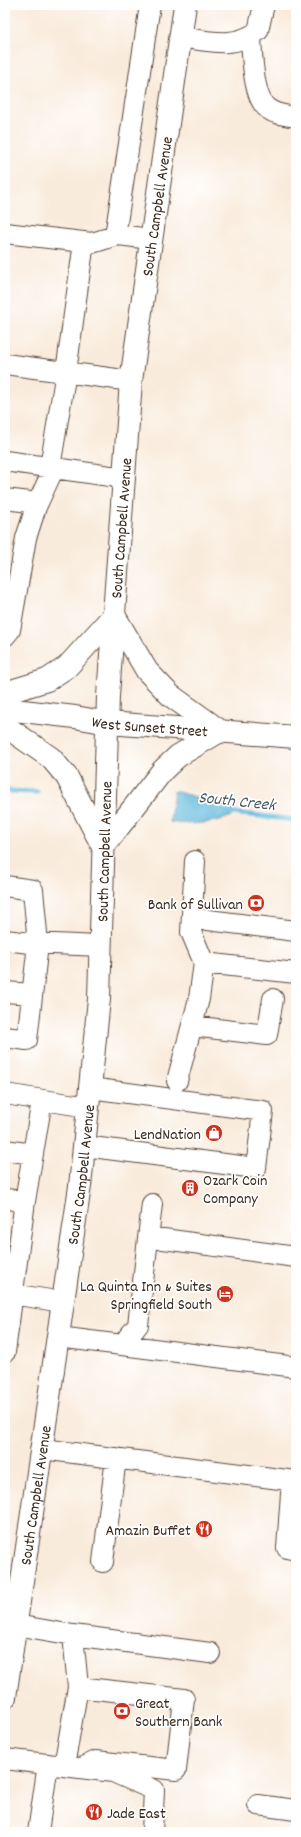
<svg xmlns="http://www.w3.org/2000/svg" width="301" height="1837" viewBox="0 0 301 1837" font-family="Dekko,sans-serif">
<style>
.water{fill:#5fb8dc;stroke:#4d717d}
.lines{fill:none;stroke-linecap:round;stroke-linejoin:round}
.stream{stroke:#5fb8dc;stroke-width:5}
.minor-casing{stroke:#58473a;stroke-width:22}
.major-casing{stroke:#58473a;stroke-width:24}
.minor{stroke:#fff;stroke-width:20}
.major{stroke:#fff;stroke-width:22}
.labels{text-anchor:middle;stroke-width:3.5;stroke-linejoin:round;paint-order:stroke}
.street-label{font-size:16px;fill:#3b2a1e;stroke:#fff}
.poi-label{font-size:16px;fill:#3b2a1e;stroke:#fff;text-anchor:end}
.water-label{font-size:17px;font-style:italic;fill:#485c60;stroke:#fff}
</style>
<rect width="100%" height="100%" fill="#fff"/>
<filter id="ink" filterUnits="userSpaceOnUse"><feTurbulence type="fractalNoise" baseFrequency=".025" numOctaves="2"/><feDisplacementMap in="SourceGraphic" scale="8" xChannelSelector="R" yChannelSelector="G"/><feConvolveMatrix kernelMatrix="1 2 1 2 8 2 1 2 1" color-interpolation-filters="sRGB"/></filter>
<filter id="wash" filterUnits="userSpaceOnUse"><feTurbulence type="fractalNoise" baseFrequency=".012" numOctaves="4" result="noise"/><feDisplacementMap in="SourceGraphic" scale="16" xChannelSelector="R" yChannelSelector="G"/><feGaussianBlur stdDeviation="0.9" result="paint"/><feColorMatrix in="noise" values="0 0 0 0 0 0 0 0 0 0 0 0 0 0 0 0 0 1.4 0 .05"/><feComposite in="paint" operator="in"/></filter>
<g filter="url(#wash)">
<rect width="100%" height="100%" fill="#f9ebdb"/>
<path class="water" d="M174,791L225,805L238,813C221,823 190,826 170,822Z"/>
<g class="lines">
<path class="stream" d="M5,791L37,792
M232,813L296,820"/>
</g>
</g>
<g filter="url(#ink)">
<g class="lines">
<defs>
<path id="minor" d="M180,37C208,41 234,49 258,31L264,5
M251,37C252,54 253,97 267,108C275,115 286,115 296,117
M5,233L92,243L118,235L151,239
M115,236L150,5
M84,242L66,372L51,461L54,468L124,478
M5,364L131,381
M5,461L54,468L36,507L26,538L10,630L5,636
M5,499L38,503
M195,861L191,932L204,963
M5,886L33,890L38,944L27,1040L5,1037
M192,918L296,931
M5,940L30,943L100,946
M5,992L32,994
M192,1026L267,1035L273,999
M177,1081L199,999L204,963L296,973
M5,1094L88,1107
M84,1146L256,1168L263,1111L90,1088
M5,1150L33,1154
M5,1199L25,1201L42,1100
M149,1237L296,1257
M5,1293L63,1302
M58,1337L122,1345L138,1325L152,1204
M122,1345L296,1367
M5,1352L25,1201
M42,1449L296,1481
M292,1480L287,1548L296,1550
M103,1562L116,1458
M5,1593L20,1595
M16,1625L73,1635L78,1687L64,1766
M73,1635L210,1653
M78,1687L184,1699L176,1770L96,1761L82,1768
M5,1759L113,1772L154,1790L152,1832
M258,1805L296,1810
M38,1832L48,1764"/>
<g id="major">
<path d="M5,693L47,680L67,667L114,615L147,671L170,695L220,731L178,756L163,770L103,847L67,777L51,758L5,726"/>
<path id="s1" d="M5,709L75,717L108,723L296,737"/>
<path id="s2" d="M5,1697L80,1186L99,999L108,696L131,381L185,5"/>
</g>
</defs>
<use href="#minor" class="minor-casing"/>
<use href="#major" class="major-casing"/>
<use href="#minor" class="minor"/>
<use href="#major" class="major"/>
</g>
</g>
<defs>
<symbol id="bank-disc" viewBox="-11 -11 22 22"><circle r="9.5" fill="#c8321e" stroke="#fff"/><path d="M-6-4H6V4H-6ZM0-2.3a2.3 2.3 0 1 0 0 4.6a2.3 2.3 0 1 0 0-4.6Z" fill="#fff"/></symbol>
<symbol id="shop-disc" viewBox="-11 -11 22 22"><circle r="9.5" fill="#c8321e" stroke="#fff"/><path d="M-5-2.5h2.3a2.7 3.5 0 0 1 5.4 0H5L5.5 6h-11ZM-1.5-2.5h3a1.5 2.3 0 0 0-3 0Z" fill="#fff"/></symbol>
<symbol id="building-disc" viewBox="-11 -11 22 22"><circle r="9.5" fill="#c8321e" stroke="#fff"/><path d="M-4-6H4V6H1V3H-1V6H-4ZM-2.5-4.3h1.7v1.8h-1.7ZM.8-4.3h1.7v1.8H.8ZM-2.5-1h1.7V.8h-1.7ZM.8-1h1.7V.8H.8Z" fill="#fff"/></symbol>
<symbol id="hotel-disc" viewBox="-11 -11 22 22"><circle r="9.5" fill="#c8321e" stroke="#fff"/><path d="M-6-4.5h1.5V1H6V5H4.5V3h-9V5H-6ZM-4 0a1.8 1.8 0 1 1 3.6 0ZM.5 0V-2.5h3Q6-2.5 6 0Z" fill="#fff"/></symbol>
<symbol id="restaurant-disc" viewBox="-11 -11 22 22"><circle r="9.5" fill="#c8321e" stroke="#fff"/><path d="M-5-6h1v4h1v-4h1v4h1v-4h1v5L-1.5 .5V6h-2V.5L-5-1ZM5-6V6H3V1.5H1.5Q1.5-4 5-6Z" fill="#fff"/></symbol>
</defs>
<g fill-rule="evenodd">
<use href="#bank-disc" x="246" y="893" width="20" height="20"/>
<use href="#shop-disc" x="204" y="1123" width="20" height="20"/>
<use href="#building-disc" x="180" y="1178" width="20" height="20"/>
<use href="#hotel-disc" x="215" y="1284" width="20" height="20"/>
<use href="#restaurant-disc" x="194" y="1519" width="20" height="20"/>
<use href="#bank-disc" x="112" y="1701" width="20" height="20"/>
<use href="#restaurant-disc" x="84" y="1802" width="20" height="20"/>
</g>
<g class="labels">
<g class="street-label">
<text dy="6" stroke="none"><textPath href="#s2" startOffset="1500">South Campbell Avenue</textPath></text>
<text dy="6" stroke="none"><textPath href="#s2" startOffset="1176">South Campbell Avenue</textPath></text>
<text dy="6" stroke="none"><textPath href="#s1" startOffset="146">West Sunset Street</textPath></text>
<text dy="6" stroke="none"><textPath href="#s2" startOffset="852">South Campbell Avenue</textPath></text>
<text dy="6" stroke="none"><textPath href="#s2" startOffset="528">South Campbell Avenue</textPath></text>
<text dy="6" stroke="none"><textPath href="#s2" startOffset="204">South Campbell Avenue</textPath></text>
</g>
<g class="poi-label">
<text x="243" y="909">Bank of Sullivan</text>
<text x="201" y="1139">LendNation</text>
<text x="203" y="1185" text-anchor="start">Ozark Coin<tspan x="203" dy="18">Company</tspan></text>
<text x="212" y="1291">La Quinta Inn &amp; Suites<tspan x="212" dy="18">Springfield South</tspan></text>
<text x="191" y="1535">Amazin Buffet</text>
<text x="135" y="1708" text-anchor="start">Great<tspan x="135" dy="18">Southern Bank</tspan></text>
<text x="107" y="1818" text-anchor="start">Jade East</text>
</g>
<g class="water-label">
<text transform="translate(237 800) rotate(6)" y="6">South Creek</text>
</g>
</g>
<rect width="301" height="1837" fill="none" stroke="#fff" stroke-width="20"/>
</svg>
